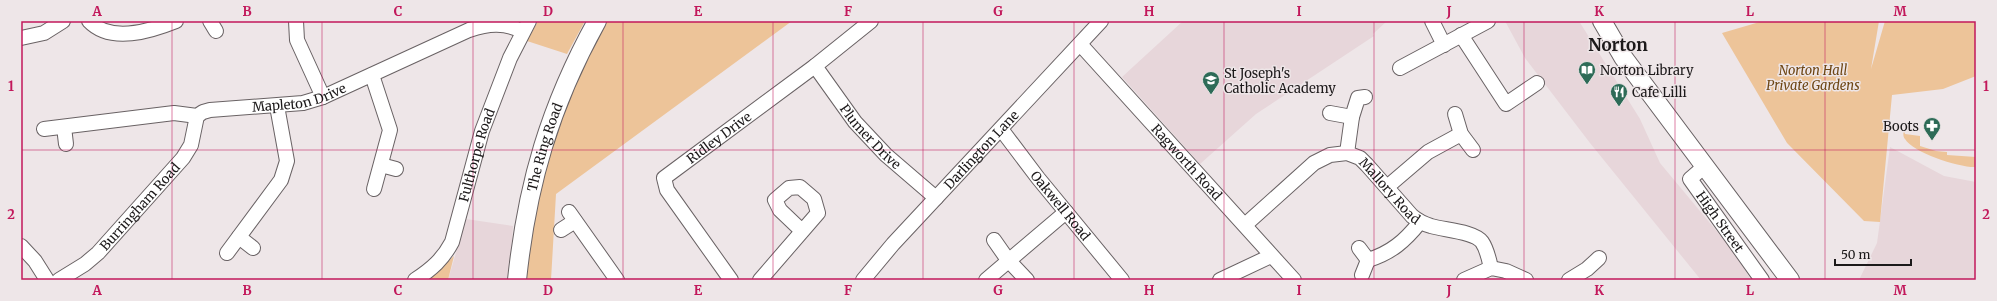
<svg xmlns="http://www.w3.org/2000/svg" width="1997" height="301" viewBox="0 0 1997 301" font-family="Merriweather,serif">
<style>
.built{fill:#e7d6da}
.green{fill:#edc499}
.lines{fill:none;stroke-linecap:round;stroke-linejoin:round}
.minor-casing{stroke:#696264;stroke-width:16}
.major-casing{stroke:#696264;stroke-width:20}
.minor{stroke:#fff;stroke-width:14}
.major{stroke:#fff;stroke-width:18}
.grid{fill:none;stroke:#c2185b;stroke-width:1;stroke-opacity:0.55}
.labels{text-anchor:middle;stroke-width:3;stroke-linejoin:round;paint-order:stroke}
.poi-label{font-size:13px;fill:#1c191a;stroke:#eee6e8;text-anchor:start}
.park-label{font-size:13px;font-style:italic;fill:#6e4614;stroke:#eee6e8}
.street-label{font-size:13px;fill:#1c191a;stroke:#eee6e8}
.district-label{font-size:17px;font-weight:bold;fill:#1c191a;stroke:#eee6e8}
.neatline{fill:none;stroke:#c2185b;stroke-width:1.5}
.grid-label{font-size:13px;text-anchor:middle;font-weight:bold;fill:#c2185b}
</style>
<rect width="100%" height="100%" fill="#eee6e8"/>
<path class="built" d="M1183,21H1387L1373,34L1374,36L1256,114L1200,164L1122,77Z
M1505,21H1579L1640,119L1660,163L1734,252L1751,280H1701L1590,143L1525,58Z
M1890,147L1944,176L1976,182V280H1859L1877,243Z
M466,219L513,226L509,280H448Z"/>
<path class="green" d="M538,21H585L567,54L527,41Z
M607,21H792L556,194L551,280H524L525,257L553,135L585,58Z
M1763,21H1879L1871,69L1885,21H1976V76L1943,89L1892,95L1880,222L1864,221L1787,143L1722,33Z
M1904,127L1905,134L1920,136V146L1936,151L1947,152V155L1976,157V167C1960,168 1913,153 1905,139C1902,136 1904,131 1904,127Z
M454,256L448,280H428L429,279Z"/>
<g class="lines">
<defs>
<g id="minor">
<path d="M89,21C111,44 151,31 176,21"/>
<path d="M210,21L216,31"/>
<path d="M296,21L297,40L323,97"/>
<path d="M1432,21L1444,45"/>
<path d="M1461,35L1506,104L1537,83"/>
<path d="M21,38L44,33L63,21"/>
<path id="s1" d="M1080,44L1294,280"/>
<path id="s2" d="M815,66L855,122L886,155L936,198"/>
<path d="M1400,68L1488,21"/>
<path d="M372,75L390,130L374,189"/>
<path d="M1330,113L1352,117"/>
<path d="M1455,114L1461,134L1473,150"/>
<path d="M64,127L66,144"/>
<path id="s3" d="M44,129L174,113L197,116L203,112L210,110L303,103L323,97L469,30C488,24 504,22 522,31"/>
<path id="s4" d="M1001,129L1038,178L1122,280"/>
<path d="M1347,153L1352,117L1358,98L1365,97"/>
<path d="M381,165L396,169"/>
<path id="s5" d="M1705,166L1690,179L1762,280"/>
<path d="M1387,187L1428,152L1461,134"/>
<path d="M569,212L617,280"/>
<path id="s6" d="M1245,225L1314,163L1330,155L1347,153L1360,158L1367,165L1412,216C1418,221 1424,224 1431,226C1443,230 1474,231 1482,242C1487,249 1489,259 1491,268"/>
<path d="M561,230L575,221"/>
<path d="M239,237L253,248"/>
<path d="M994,240L1008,260L1027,280"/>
<path d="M21,246L35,261L47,280"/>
<path d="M1359,248L1368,260L1362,275"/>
<path d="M227,253L281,180L287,161L277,106"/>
<path d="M1368,260C1391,253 1405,241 1420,222"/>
<path id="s7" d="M59,280L85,264L98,253L183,158L191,145L197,116"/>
<path id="s8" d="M415,280C432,269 443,259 452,242L482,131L510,58L529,21"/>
<path id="s9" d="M731,280L667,190L664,178L815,66L871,21"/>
<path d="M760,280L818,213L814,199L800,187L789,188L775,200L780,210L802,231"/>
<path id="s10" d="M863,280L893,244L1101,21"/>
<path d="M986,280L1066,212"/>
<path d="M1220,280L1271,256"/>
<path d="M1464,280L1491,268L1506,271L1526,280"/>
<path d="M1569,280L1587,269L1599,258"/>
</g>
<g id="major">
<path d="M1602,21L1623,57L1790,280"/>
<path id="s11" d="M517,280C527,184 550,106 597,21"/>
</g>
</defs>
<use href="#minor" class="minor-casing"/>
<use href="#major" class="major-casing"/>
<use href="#minor" class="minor"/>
<use href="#major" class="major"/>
</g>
<path class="grid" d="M172,21V280M322,21V280M473,21V280M623,21V280M773,21V280M923,21V280M1074,21V280M1224,21V280M1374,21V280M1524,21V280M1675,21V280M1825,21V280M21,150H1976"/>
<defs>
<symbol id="library-pin" viewBox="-11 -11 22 30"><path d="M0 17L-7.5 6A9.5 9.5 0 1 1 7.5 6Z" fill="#2d6b57" stroke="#eee6e8"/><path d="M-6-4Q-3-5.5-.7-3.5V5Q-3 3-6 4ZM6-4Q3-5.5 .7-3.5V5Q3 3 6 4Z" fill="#fff"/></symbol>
<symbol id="school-pin" viewBox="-11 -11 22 30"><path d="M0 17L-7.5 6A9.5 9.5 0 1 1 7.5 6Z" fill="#2d6b57" stroke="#eee6e8"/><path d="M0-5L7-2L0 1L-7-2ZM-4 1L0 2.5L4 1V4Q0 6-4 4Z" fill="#fff"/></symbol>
<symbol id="restaurant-pin" viewBox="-11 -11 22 30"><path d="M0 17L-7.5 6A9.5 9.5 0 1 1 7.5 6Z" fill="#2d6b57" stroke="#eee6e8"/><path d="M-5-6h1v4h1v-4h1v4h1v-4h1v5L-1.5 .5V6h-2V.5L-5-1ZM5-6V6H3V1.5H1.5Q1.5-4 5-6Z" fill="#fff"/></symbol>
<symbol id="pharmacy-pin" viewBox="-11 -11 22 30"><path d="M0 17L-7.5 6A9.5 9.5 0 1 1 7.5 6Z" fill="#2d6b57" stroke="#eee6e8"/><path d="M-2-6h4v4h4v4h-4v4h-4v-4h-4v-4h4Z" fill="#fff"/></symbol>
</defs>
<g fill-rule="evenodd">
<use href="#library-pin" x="1577" y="60" width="20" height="27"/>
<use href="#school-pin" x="1201" y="70" width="20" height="27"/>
<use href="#restaurant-pin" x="1609" y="82" width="20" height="27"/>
<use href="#pharmacy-pin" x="1922" y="116" width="20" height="27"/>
</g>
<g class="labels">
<g class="poi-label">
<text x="1600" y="75">Norton Library</text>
<text x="1224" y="78">St Joseph's<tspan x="1224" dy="15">Catholic Academy</tspan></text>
<text x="1632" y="97">Cafe Lilli</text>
<text x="1919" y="131" text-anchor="end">Boots</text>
</g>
<g class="park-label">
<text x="1813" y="75">Norton Hall<tspan x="1813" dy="15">Private Gardens</tspan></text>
</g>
<g class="street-label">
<text dy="5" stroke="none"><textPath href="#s3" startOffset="259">Mapleton Drive</textPath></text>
<text dy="5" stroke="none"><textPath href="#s9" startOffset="191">Ridley Drive</textPath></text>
<text dy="5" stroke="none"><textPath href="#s2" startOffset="90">Plumer Drive</textPath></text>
<text dy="5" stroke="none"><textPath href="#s11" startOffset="136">The Ring Road</textPath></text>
<text dy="5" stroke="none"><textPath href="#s10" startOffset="176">Darlington Lane</textPath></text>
<text dy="5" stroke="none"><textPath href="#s8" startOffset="144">Fulthorpe Road</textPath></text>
<text dy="5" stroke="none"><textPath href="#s1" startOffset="159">Ragworth Road</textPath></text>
<text dy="5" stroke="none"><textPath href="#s6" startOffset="186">Mallory Road</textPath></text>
<text dy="5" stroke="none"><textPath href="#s4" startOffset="97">Oakwell Road</textPath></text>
<text dy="5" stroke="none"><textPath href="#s7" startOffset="110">Burringham Road</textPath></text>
<text dy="5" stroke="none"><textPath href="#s5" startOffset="72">High Street</textPath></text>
</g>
<g class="district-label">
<text x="1618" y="51">Norton</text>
</g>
</g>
<rect width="1997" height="301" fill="none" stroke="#eee6e8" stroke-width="44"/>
<path d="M1835 259v6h76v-6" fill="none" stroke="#1c191a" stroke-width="2"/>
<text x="1841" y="259" font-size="12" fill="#1c191a" stroke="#eee6e8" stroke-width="3" paint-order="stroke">50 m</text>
<rect x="22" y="22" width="1953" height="257" class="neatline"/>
<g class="grid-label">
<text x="97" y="16">A</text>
<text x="247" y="16">B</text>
<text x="398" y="16">C</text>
<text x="548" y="16">D</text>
<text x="698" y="16">E</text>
<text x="848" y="16">F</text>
<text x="998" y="16">G</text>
<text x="1149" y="16">H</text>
<text x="1299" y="16">I</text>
<text x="1449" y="16">J</text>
<text x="1599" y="16">K</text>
<text x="1750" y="16">L</text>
<text x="1900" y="16">M</text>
<text x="11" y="91">1</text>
<text x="1986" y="91">1</text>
<text x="11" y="219">2</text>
<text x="1986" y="219">2</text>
<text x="97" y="295">A</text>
<text x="247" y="295">B</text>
<text x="398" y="295">C</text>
<text x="548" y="295">D</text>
<text x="698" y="295">E</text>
<text x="848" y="295">F</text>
<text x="998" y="295">G</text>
<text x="1149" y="295">H</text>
<text x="1299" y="295">I</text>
<text x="1449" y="295">J</text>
<text x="1599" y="295">K</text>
<text x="1750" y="295">L</text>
<text x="1900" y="295">M</text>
</g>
</svg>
